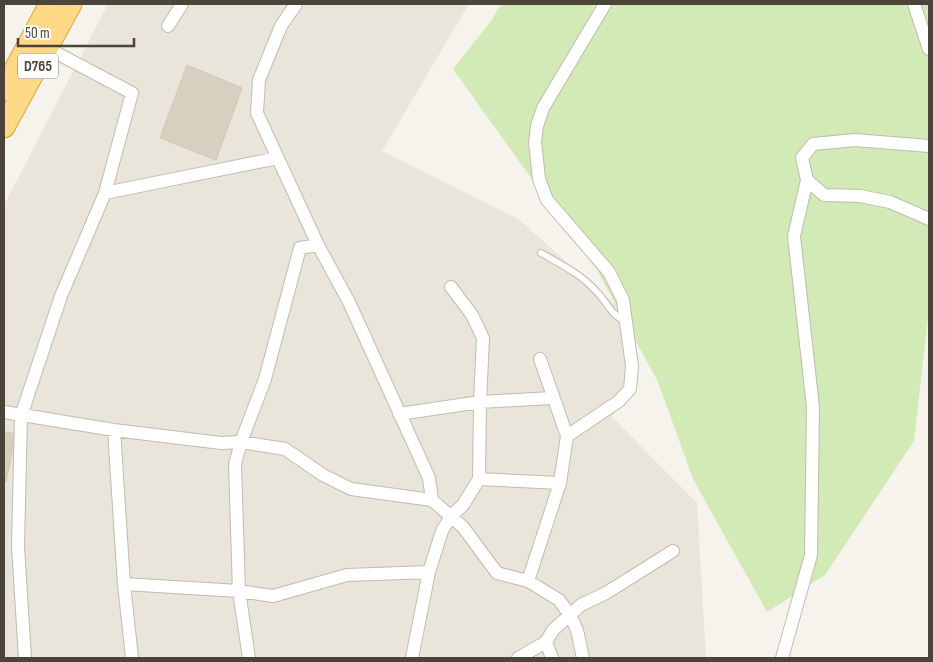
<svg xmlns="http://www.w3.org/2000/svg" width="933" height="662" viewBox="0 0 933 662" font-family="'Sofia Sans Condensed',sans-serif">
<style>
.residential{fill:#eae5da}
.green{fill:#d2eab5}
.building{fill:#d8cfc1;stroke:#d3c7b4}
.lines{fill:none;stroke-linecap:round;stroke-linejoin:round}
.service-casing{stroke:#c2bbae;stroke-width:8}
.minor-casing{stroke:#c2bbae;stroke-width:14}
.trunk-casing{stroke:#e0a43c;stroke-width:23}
.service{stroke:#fff;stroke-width:6}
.minor{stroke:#fff;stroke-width:12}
.trunk{stroke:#ffd985;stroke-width:21}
.labels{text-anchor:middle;stroke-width:4;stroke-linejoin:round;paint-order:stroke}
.shield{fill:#fff;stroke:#817c74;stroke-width:1}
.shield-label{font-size:15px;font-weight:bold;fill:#4b4439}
</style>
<rect width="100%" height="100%" fill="#f6f3ec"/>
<path class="residential" d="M108,4H469L382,151L518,219L618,307L630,390L612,417L697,503L706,658H4V205Z"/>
<path class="green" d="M501,4H929V310L914,441L825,575L767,612L693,479L658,382L597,270L453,69L491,21Z"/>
<path class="building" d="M187,65L242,88L216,160L160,138Z
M4,432L16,434L6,482L4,481Z"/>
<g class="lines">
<defs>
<path id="service" d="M541,253C560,264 581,274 596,291C608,303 609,313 626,322"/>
<path id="minor" d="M296,4L281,26L259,80L257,113L318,245
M914,4L929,49
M168,26L182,4
M929,146L855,140L813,144L802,158L807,180L824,195L860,196L890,202L929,219
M105,193L278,158
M540,359L567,436
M4,412L114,430L221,443L241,442L285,449L323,475L351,489L432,500L463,527L497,573L528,581L559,600L570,615L577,630L583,658
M399,414L480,402L552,398
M114,430L124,584L132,658
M479,479L560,483
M528,581L560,483L567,436L619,401L630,389L632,366L623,300L609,272L547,200L539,179L535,142L537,126L543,108L605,4
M124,584L239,591L273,596L347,575L429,572
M546,642L552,658
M25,658L18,546L21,416L61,296L105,193L132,93L47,48
M249,658L239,591L235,464L241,442L265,379L300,248L318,245L349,302L429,478L432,500
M412,658L429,572L442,531L451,516L463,505L479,479L480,402L483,338L472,315L451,287
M518,658L546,642L553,630L581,605L606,593L673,551
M782,658L811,555L813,407L794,236L807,180"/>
<path id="trunk" d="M4,90L50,4
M4,127L71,4"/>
</defs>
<use href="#service" class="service-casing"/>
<use href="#minor" class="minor-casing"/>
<use href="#trunk" class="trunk-casing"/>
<use href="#service" class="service"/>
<use href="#minor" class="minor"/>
<use href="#trunk" class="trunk"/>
</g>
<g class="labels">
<rect class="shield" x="18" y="53.5" width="40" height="25" rx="4"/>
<g class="shield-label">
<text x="38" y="71">D765</text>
</g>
</g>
<rect width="933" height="662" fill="none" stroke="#4b4439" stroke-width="10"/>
<path d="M18 38v8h116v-8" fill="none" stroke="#4b4439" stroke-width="2.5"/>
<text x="25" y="38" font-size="15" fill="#4b4439" stroke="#ffffff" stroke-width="4" paint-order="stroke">50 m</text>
</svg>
